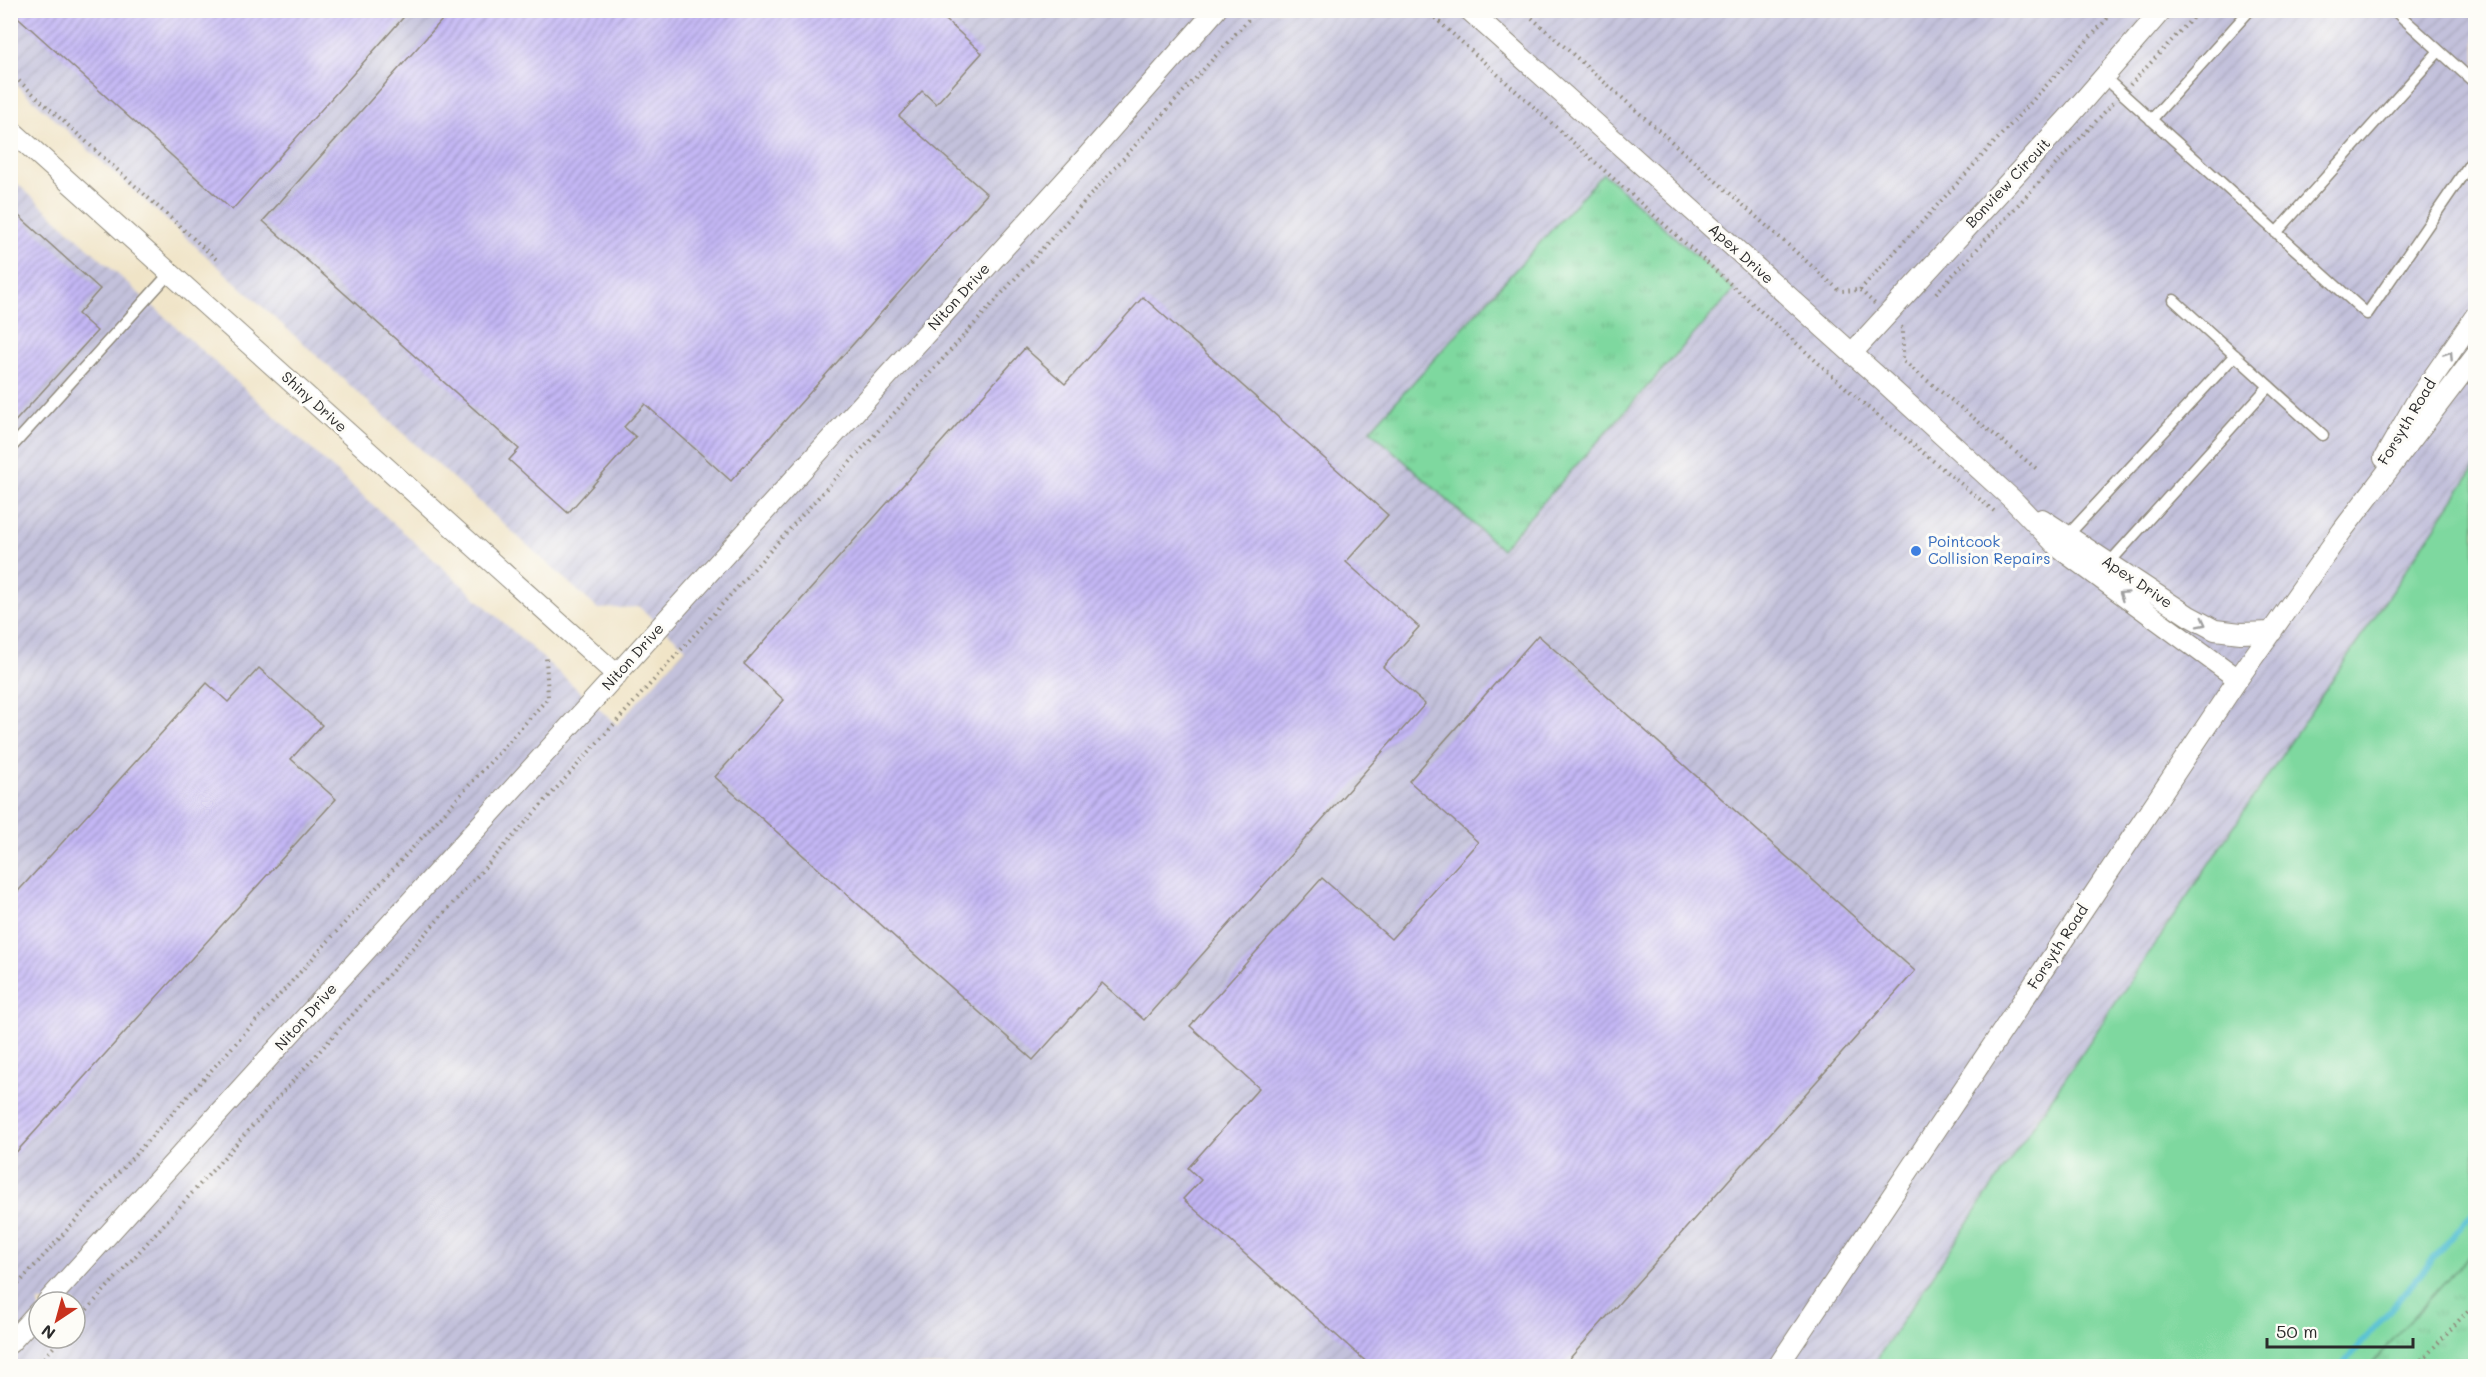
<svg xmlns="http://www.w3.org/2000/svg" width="2486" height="1377" viewBox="0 0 2486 1377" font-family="Mali,sans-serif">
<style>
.industrial{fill:url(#industrial-furrows);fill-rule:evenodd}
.grass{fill:url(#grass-tufts);stroke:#548265;stroke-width:1.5}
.green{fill:#7ed89f;stroke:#548265;stroke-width:1.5}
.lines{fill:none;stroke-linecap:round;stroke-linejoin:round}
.stream{stroke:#57c1d3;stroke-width:6}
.building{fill:url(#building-hatch)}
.lane-casing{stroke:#8e8879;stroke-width:13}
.street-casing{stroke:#8e8879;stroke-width:22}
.path{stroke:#8e8879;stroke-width:4;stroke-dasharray:1.5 4.5;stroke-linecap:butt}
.lane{stroke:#fff;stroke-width:10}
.street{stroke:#fff;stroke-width:20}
.oneway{stroke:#a0a0a0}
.shop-dot{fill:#3f7fe0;stroke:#fdfcf7;stroke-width:2}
.labels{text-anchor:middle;stroke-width:6;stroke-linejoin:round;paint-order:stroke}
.street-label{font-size:15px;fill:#2b2b2b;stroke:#fdfcf7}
.shop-label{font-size:15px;fill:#366cbe;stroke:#fdfcf7;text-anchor:start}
</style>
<defs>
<pattern id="industrial-furrows" width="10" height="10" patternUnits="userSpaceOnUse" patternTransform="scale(1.5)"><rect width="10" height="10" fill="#c3c1db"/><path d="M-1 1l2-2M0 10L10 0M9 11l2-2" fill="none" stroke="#a8a6bc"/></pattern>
<pattern id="grass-tufts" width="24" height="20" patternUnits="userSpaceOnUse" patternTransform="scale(1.5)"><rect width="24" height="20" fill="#7ed89f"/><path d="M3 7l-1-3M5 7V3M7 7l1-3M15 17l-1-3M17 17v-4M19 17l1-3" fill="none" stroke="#6dba89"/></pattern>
<pattern id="building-hatch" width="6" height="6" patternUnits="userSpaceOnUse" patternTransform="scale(1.5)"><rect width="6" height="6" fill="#c4b7f5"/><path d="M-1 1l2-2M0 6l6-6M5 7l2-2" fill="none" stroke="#9f95c7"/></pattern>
</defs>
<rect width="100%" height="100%" fill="#fdfcf7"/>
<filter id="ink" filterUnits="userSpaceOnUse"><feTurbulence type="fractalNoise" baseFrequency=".0167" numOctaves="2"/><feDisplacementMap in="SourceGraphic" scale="12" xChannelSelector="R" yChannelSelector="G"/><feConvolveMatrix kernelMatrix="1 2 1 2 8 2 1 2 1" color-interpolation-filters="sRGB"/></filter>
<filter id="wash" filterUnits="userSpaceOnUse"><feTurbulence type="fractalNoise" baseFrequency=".008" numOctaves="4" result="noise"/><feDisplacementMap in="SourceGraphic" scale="24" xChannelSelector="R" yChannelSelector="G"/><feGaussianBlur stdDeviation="1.35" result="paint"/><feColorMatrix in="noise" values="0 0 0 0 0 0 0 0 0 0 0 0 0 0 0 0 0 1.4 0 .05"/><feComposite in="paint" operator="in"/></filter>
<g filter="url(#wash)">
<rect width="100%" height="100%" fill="#f0e4c7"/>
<path class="industrial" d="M11,10L2475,11V1249L2369,1366H11V178L617,725L686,648L639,607L598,609L11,80ZM39,1302H75V1338H39Z"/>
<path class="grass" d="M1603,173L1734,290L1501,549L1370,430Z
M2475,1249V1366H2369Z"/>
<path class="green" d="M2475,467V1249L2369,1366H1872Z"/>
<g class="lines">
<path class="stream" d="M2342,1366L2476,1209"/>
</g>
<g id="blocks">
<path class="building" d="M10,10H410L232,210Z
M451,10H935L982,53L936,104L922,91L899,116L987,194L731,481L645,404L624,427L636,437L568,513L509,460L519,449L263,221Z
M10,208L100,289L78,314L97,331L10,427Z
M1143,297L1388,515L1346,562L1419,627L1383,667L1425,704L1144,1020L1102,983L1033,1060L715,777L784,700L744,664L1025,348L1065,384Z
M1538,635L1915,971L1563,1366H1371L1183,1199L1201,1180L1188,1168L1259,1088L1190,1026L1322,878L1391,939L1478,842L1409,781Z
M259,668L322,725L291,759L336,799L10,1159V900L207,683L228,702Z"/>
</g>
</g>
<g filter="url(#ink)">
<use href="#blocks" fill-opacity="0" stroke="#8e8879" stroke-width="1.5"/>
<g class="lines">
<defs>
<path id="lane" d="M2394,10L2476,84
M2104,77L2367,314L2476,155
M2151,120L2250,10
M2276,233L2439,51
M2174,300L2323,435
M10,449L170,273
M2067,536L2235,355
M2109,563L2269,386"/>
<path id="street" d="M1469,10L1885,383L2012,499L2059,548L2238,679
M10,129L617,675
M1852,353L2068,118L2162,10
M2384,458L2416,402L2476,315
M2042,519L2189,616L2215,630L2241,633L2272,632
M47,1302L1081,163L1216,10
M10,1343L39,1311
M1778,1366L2238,679L2342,531L2476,355"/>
</defs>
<use href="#lane" class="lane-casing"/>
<use href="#street" class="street-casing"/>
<path class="path" d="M1426,10L1865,405L1994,511
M1523,10L1840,291L1860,290L1875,304
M10,73L216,259
M2130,85L2200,10
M1860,290L2115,10
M1936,293L2113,103
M1901,327L1903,329V361L2038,470
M10,1293L548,698L546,657
M75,1323L1257,10
M36,1366L62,1338
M2411,1366L2424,1358L2476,1302"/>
<use href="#lane" class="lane"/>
<use href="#street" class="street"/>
</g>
<defs><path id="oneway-chevron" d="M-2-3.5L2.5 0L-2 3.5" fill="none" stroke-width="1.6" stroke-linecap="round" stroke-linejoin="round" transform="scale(1.5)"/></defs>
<g class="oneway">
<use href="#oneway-chevron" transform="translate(2449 355) rotate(-56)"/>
<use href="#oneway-chevron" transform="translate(2123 595) rotate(-145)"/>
<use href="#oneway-chevron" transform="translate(2202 623) rotate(27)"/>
</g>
</g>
<circle class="shop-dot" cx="1916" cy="551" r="6"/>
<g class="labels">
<g class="street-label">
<text transform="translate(2008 183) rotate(-47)" y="5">Bonview Circuit</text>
<text transform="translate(1741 254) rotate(42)" y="5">Apex Drive</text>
<text transform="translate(959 297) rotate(-48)" y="5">Niton Drive</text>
<text transform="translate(314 402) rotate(42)" y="5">Shiny Drive</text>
<text transform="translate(2407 422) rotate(-59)" y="5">Forsyth Road</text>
<text transform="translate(2137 582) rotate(34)" y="5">Apex Drive</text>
<text transform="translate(633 657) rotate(-48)" y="5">Niton Drive</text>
<text transform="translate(2058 947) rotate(-57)" y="5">Forsyth Road</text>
<text transform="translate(306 1017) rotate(-48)" y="5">Niton Drive</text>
</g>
<g class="shop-label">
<text x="1928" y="547">Pointcook<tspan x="1928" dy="17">Collision Repairs</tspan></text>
</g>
</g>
<rect width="2486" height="1377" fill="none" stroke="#fdfcf7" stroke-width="36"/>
<g transform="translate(57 1320) rotate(216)"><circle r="28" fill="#fdfcf7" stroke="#a9a8a5" stroke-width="1.5"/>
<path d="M0-4.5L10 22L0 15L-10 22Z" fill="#c8321e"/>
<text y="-9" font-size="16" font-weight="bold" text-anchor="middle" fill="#2b2b2b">N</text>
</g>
<path d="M2267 1338v9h146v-9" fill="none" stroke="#2b2b2b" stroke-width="3"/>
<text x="2276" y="1338" font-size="18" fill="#2b2b2b" stroke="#fdfcf7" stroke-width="4.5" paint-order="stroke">50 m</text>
</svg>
